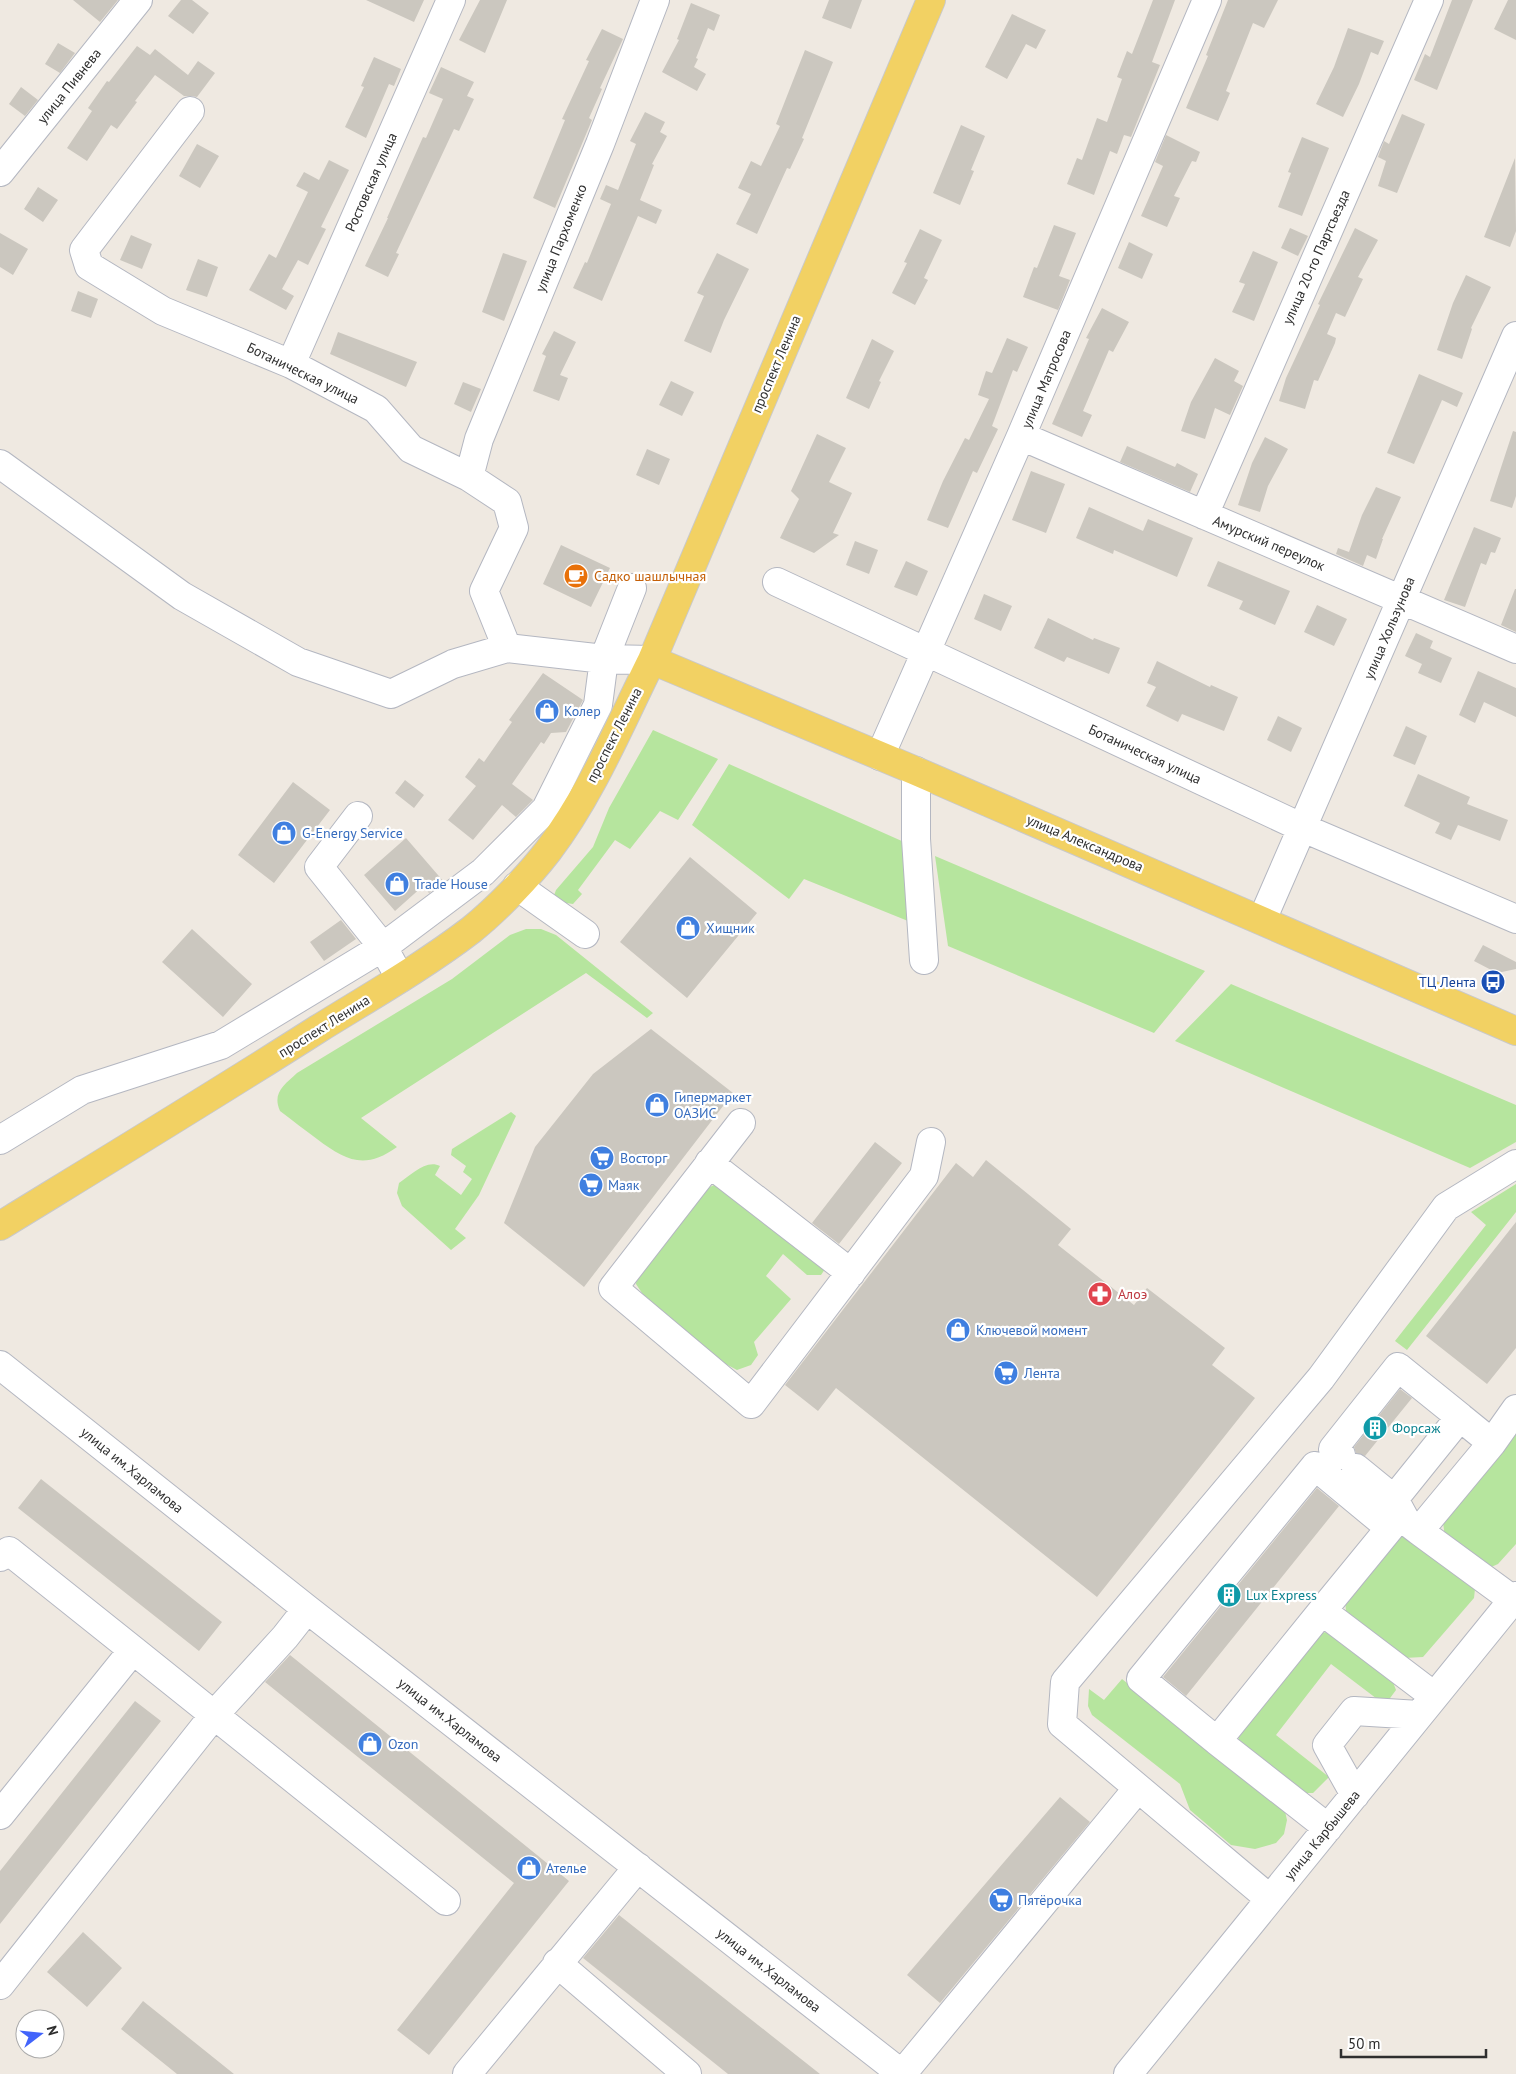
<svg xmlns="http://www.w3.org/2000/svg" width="1516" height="2074" viewBox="0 0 1516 2074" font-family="'PT Sans',sans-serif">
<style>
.green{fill:#b6e59e}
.building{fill:#cbc7bf}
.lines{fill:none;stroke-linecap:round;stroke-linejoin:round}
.minor-casing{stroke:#b4b7c1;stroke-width:30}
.major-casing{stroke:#c9c9c9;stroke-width:30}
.minor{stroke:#fff;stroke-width:28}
.major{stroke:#f2d163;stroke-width:28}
.labels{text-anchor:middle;stroke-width:4.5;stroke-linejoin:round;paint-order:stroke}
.street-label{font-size:14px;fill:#2e2e2e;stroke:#fff}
.food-label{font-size:14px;fill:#c56008;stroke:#fff;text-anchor:start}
.shop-label{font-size:14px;fill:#366cbe;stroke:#fff;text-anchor:start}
.transit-label{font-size:14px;fill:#164399;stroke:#fff;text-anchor:end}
.health-label{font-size:14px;fill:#be3a42;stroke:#fff;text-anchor:start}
.culture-label{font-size:14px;fill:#0d838f;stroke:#fff;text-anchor:start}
</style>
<rect width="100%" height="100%" fill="#efe9e1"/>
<path class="green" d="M653,730L718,759L678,820L660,811L630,849L615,840L578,890L582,894L573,904L559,902L553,898L556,890L593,847L609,808Z
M729,764L904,842L908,921L804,879L789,899L692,825Z
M935,856L1205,971L1154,1033L948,946Z
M526,929H541L556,935L653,1013L647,1018L586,973L361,1118L397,1147C365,1170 346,1161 317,1139C305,1130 293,1121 280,1111C272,1093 284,1085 297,1073L452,979L510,935Z
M1231,984L1516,1105V1142L1470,1168L1175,1041Z
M511,1112L516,1116L479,1195L455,1229L466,1238L451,1250L402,1206L397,1193L399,1183C411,1175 426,1159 440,1166L435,1175L461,1195L472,1179L463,1172L466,1166L451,1155L452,1149Z
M716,1184L827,1266L821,1275H807L783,1254L766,1276L791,1299L754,1342L758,1355L751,1365L737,1370L718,1360L646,1299L636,1284L638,1264L698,1193Z
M1516,1184V1212L1407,1350L1395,1341L1486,1225L1471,1212Z
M1516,1434V1544L1498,1564L1489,1568L1445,1538L1443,1522Z
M1404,1526L1475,1589L1474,1598L1423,1657L1404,1658L1346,1612L1345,1598Z
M1328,1632L1391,1677L1396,1690L1385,1705L1331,1664L1276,1735L1329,1777L1313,1793H1304L1240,1745L1237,1731L1318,1633Z
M1122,1679L1284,1807L1287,1820L1284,1834L1276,1843L1255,1849L1231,1845L1190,1810L1180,1784L1092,1715L1088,1706L1089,1689L1104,1700Z"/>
<path class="building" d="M73,0H118L100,22Z
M181,0H192L209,13L193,34L168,16Z
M366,0H424L414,22Z
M480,0H507L485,53L459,40Z
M829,0H862L851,29L822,18Z
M1153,0H1175L1152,62L1160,65L1131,137L1124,135L1117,154L1110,151L1094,195L1067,184L1077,158L1082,160L1097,118L1107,122L1122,79L1117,77L1127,51L1132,54Z
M1228,0H1278L1264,28L1253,23L1226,91L1230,93L1218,121L1186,108L1208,56L1206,55Z
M1452,0H1473L1437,90L1414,80L1425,54L1430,57Z
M1508,0H1516V40L1494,29Z
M691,3L720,15L714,31L708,28L696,58L698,59L694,67L706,74L697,91L662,72L679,40L677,39Z
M1012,14L1046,30L1036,49L1026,44L1007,79L985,67Z
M1348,28L1384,41L1378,55L1371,52L1359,84L1343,117L1316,104L1334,67Z
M602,29L623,39L600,88L602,89L589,118L592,120L555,208L533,198L565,120L562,119L589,61L586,60Z
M58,43L75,53L60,73L45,64Z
M137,46L150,55L155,49L188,75L198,61L215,73L197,97L192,96H184L155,75L135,101L137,102L117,129L111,125L87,161L67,148L92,111L88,108L107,81L109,82Z
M805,50L833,62L802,138L804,139L790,169L787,168L757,234L736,224L751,194L738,188L751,161L761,166L780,126L776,124Z
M374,57L401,69L394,86L389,84L366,138L345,127L364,87L361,86Z
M441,67L474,82L467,96L474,99L459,131L454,129L396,253L399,254L388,277L365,266L388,218H387L423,137L426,138L443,99L429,93Z
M21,87L38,100L25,116L9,104Z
M645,112L665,122L660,132L667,136L652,164L654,165L640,200L662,210L656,224L638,216L602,301L573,288L585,262L587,263L611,204L600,199L606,185L618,190L636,144L630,141Z
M1402,114L1425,124L1397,193L1378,186L1386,161L1378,157L1384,141L1389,144Z
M961,125L985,136L971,170L974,171L960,205L933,193Z
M1166,135L1200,152L1196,162L1192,161L1174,196L1180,198L1167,227L1141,216L1163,166L1155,162Z
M1302,137L1329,148L1302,216L1278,207L1291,173L1288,172Z
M197,144L219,156L200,188L179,176Z
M1515,158L1516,231L1510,247L1484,237Z
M329,160L349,170L321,227L326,229L308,265L298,260L282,289L294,296L286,310L249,290L269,254L276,258L308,192L296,186L304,172L319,180Z
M38,187L58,200L43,222L24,209Z
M1054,225L1076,233L1059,276L1070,280L1058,310L1023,297L1034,267L1037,268Z
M1290,228L1308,236L1298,256L1281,248Z
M1355,228L1378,240L1358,277L1363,279L1345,317L1336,313L1327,334L1336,338L1335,343L1318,381L1314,380L1305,409L1279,401L1286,378L1320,305L1318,304Z
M920,229L942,240L924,278L928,280L915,305L892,293L907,263L904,262Z
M0,233L28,249L13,275L0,267Z
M131,235L152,244L142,269L120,260Z
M1129,242L1153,254L1142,279L1118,268Z
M1253,251L1278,262L1254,321L1232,312L1245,284L1239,282Z
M503,253L527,261L504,321L482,312Z
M717,253L749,269L724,320L711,353L684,341L704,296L697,293Z
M198,259L218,267L207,297L186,290Z
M1466,275L1491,287L1471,328L1472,329L1462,359L1437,350L1453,303Z
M78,291L98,299L91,318L71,311Z
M1102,308L1129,322L1113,352L1109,350L1083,411L1092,415L1082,437L1052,424L1089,339L1086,338Z
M554,331L576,342L560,375L568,378L559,401L533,391L546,356L542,354Z
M338,332L417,362L406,387L330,354Z
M1007,338L1028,347L1017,372L1013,370L992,426L998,429L977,473L973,471L948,528L927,520L943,481L965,438L969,440L989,399L978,395L986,371L992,373Z
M872,339L894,351L879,381L881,382L869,409L846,398Z
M1215,358L1239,371L1234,381L1243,386L1230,415L1215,408L1205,439L1181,431L1191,402Z
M1419,374L1463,393L1457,407L1442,400L1414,464L1387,453Z
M671,381L694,392L682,416L659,405Z
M463,382L481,389L471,412L454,404Z
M1513,431L1516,432V496L1512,508L1490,501Z
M817,434L846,448L829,482L852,493L833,533L839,535L814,553L780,538L799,499L791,491Z
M1265,437L1288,449L1268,486L1260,512L1238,505L1252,463Z
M1127,446L1175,467L1177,463L1198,474L1190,492L1120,462Z
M647,449L670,459L659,485L636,475Z
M1031,471L1065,484L1046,533L1012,520Z
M1376,487L1401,497L1382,539H1383L1376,559L1367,555L1363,566L1336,554L1338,548L1349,552L1362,515Z
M1089,507L1143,531L1148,519L1193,538L1177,577L1114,550L1113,554L1076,538Z
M1474,527L1501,538L1495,553L1491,552L1486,565L1481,563L1465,607L1444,600Z
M855,541L878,550L869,574L846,565Z
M561,545L610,568L591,607L543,584Z
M906,561L928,571L917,596L894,587Z
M1218,561L1290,591L1275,625L1239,609L1243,601L1207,586Z
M1515,589H1516V632L1501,625Z
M984,594L1012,606L1001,631L974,619Z
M1317,605L1347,619L1334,646L1304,632Z
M1048,618L1093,640L1094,638L1120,648L1109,674L1067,657L1064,662L1034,648Z
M1416,633L1433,641L1430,648L1452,658L1441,683L1418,673L1422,664L1405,656Z
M1157,661L1210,687L1211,685L1238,697L1224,731L1182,714L1178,722L1146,706L1156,687L1147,683Z
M1478,671L1516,688V717L1484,702L1475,723L1459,715Z
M543,673L583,700L566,732L551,733L544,744L541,742L512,784L533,800L516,817L502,805L473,840L448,820L476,786L465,777L479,758L484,762L512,722L509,720Z
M1278,716L1302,728L1291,752L1267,740Z
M1406,726L1427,736L1415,765L1393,756Z
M1418,774L1470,797L1467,804L1508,820L1500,841L1458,825L1451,840L1435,833L1440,823L1404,806Z
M405,780L424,795L414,808L395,793Z
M293,782L330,810L274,883L238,855Z
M406,838L444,882L429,893L423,886L395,911L364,875Z
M690,857L757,913L687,998L620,942Z
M341,920L356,939L324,961L310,942Z
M192,929L252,984L223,1017L162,962Z
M1483,945L1516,962V969L1497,973L1474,961Z
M651,1029L733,1093L584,1287L504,1223L535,1147L593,1074Z
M875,1142L902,1163L839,1244L812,1223Z
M986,1160L1071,1229L1058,1245L1134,1305L1147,1288L1225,1348L1212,1365L1255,1398L1097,1597L836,1388L818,1411L785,1385L956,1163L973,1177Z
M1516,1222V1348L1487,1384L1426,1336Z
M1400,1389L1412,1398L1365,1456L1356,1453L1354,1447Z
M41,1479L222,1622L199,1651L18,1508Z
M1317,1488L1339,1506L1186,1696L1163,1677Z
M290,1655L569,1881L429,2055L397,2030L514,1883L265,1682Z
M135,1701L161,1721L0,1924V1871Z
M1060,1797L1090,1822L940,2003L907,1975Z
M619,1915L820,2074H728L583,1958Z
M83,1932L122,1968L87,2007L47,1972Z
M143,2001L234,2074H177L121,2029Z"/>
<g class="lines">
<defs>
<path id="minor" d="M190,111L84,250L89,266L163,311L291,364L376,409L411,449L469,477L507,502L514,528L484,591L507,648
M0,172L138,0
M291,364L451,0
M1021,436L1516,649
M0,464L182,596L298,662L391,694L453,664L507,648L604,659L652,660
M469,477L479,439L600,144L655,0
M1204,515L1429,0
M777,582L1303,828L1516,919
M880,756L1021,436L1207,0
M916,771V839L924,960
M358,816L319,867L383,947L400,978
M517,886L585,934
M1262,920L1516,336
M741,1123L613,1288L751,1404L924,1176L931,1142
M0,1140L82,1090L221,1045L383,947L483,872L546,809L598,705L604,659L632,588
M709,1163L851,1273
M0,1365L307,1609L902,2074
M1492,1443L1516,1409
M1341,1455L1333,1449L1398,1367L1460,1417
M1356,1468L1394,1499
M1419,1531L1492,1443L1460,1417L1394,1499L1406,1521L1419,1531L1513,1600
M0,1557L9,1551L133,1650
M1322,1611L1390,1528L1315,1466L1141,1679L1217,1741L1322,1611L1434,1696
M1217,1741L1328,1828
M1355,1795L1327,1745L1354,1711L1419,1715
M0,1815L133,1650L446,1901
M1270,1899L1062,1724L1065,1682L1321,1378L1446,1207L1516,1164
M557,1963L687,2074
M0,1985L214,1715L285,1637L307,1609
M467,2074L638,1867
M902,2074L1138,1788
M1128,2074L1516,1596"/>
<path id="major" d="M652,660L916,771L1516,1031
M0,1226C106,1161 213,1096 318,1029C368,998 424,966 471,930C496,910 528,877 548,851C592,793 620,724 652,660L931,0"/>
</defs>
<use href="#minor" class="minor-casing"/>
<use href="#major" class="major-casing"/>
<use href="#minor" class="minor"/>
<use href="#major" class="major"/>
</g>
<defs>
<symbol id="cafe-disc" viewBox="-11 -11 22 22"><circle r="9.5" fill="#e8710a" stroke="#fff"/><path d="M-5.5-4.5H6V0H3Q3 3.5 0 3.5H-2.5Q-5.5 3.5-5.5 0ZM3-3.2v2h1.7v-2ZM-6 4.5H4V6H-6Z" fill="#fff"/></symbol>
<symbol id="shop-disc" viewBox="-11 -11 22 22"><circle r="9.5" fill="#3f7fe0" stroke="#fff"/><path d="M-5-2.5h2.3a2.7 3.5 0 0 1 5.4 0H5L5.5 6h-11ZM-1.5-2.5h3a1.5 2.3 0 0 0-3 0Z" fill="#fff"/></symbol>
<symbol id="bus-disc" viewBox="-11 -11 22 22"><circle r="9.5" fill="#1a4fb4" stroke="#fff"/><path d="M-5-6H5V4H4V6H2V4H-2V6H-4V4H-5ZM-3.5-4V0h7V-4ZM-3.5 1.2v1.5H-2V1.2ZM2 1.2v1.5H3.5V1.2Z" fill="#fff"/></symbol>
<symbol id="supermarket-disc" viewBox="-11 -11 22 22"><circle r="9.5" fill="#3f7fe0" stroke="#fff"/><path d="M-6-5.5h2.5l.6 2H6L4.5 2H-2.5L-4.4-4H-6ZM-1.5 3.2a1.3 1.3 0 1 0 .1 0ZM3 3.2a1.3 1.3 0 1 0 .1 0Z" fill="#fff"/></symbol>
<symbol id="pharmacy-disc" viewBox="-11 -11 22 22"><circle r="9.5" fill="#e0444e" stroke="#fff"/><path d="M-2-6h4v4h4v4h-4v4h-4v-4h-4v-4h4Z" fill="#fff"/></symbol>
<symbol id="building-disc" viewBox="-11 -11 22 22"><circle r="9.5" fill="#0f9aa8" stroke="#fff"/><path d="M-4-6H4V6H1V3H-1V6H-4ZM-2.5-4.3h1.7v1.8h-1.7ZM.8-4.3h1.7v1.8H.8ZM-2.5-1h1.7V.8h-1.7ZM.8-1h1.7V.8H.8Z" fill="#fff"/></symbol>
</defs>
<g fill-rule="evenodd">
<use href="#cafe-disc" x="562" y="562" width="28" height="28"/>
<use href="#shop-disc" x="533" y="697" width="28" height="28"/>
<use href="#shop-disc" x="270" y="819" width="28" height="28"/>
<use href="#shop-disc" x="383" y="870" width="28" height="28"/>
<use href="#shop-disc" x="674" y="914" width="28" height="28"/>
<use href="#bus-disc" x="1479" y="968" width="28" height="28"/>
<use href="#shop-disc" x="643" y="1091" width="28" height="28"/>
<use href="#supermarket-disc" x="588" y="1144" width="28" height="28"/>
<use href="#supermarket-disc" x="577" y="1171" width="28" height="28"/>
<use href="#pharmacy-disc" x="1086" y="1280" width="28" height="28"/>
<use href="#shop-disc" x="944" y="1316" width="28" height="28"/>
<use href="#supermarket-disc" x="992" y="1359" width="28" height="28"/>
<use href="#building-disc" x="1361" y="1414" width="28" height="28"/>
<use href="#building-disc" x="1215" y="1581" width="28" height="28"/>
<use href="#shop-disc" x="356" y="1730" width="28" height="28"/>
<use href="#shop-disc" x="515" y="1854" width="28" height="28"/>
<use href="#supermarket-disc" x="987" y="1886" width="28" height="28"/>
</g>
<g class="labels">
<g class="street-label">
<text transform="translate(69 86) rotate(-51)" y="5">улица Пивнева</text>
<text transform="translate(371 182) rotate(-66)" y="5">Ростовская улица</text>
<text transform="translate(561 238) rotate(-68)" y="5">улица Пархоменко</text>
<text transform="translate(1316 257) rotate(-66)" y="5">улица 20-го Партсъезда</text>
<text transform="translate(776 364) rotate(-67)" y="5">проспект Ленина</text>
<text transform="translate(303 373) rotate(26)" y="5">Ботаническая улица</text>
<text transform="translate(1046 379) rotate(-67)" y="5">улица Матросова</text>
<text transform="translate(1269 543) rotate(23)" y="5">Амурский переулок</text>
<text transform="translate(1389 628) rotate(-67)" y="5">улица Хользунова</text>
<text transform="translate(614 735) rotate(-63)" y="5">проспект Ленина</text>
<text transform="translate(1145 754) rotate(25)" y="5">Ботаническая улица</text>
<text transform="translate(1085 843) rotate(23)" y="5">улица Александрова</text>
<text transform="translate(324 1026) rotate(-32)" y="5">проспект Ленина</text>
<text transform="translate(132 1470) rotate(39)" y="5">улица им.Харламова</text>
<text transform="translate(450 1720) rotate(38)" y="5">улица им.Харламова</text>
<text transform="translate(1322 1835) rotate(-51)" y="5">улица Карбышева</text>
<text transform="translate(769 1970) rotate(38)" y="5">улица им.Харламова</text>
</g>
<g class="food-label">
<text x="594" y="581">Садко шашлычная</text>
</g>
<g class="shop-label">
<text x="564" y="716">Колер</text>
<text x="302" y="838">G-Energy Service</text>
<text x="414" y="889">Trade House</text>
<text x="706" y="933">Хищник</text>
<text x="674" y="1102">Гипермаркет<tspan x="674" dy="16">ОАЗИС</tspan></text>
<text x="620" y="1163">Восторг</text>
<text x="608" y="1190">Маяк</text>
<text x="976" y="1335">Ключевой момент</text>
<text x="1024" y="1378">Лента</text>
<text x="388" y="1749">Ozon</text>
<text x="546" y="1873">Ателье</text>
<text x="1018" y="1905">Пятёрочка</text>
</g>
<g class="transit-label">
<text x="1476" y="987">ТЦ Лента</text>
</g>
<g class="health-label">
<text x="1118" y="1299">Алоэ</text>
</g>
<g class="culture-label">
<text x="1392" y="1433">Форсаж</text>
<text x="1246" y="1600">Lux Express</text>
</g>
</g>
<g transform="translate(40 2034) rotate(74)"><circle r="24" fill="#ffffff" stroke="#ababab"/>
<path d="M0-4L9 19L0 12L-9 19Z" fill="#4264fb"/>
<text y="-8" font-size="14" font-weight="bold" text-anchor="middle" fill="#2e2e2e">N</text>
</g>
<path d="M1341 2049v8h145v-8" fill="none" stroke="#2e2e2e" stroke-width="2.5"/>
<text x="1348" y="2049" font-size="15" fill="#2e2e2e" stroke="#ffffff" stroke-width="4" paint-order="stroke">50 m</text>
</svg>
